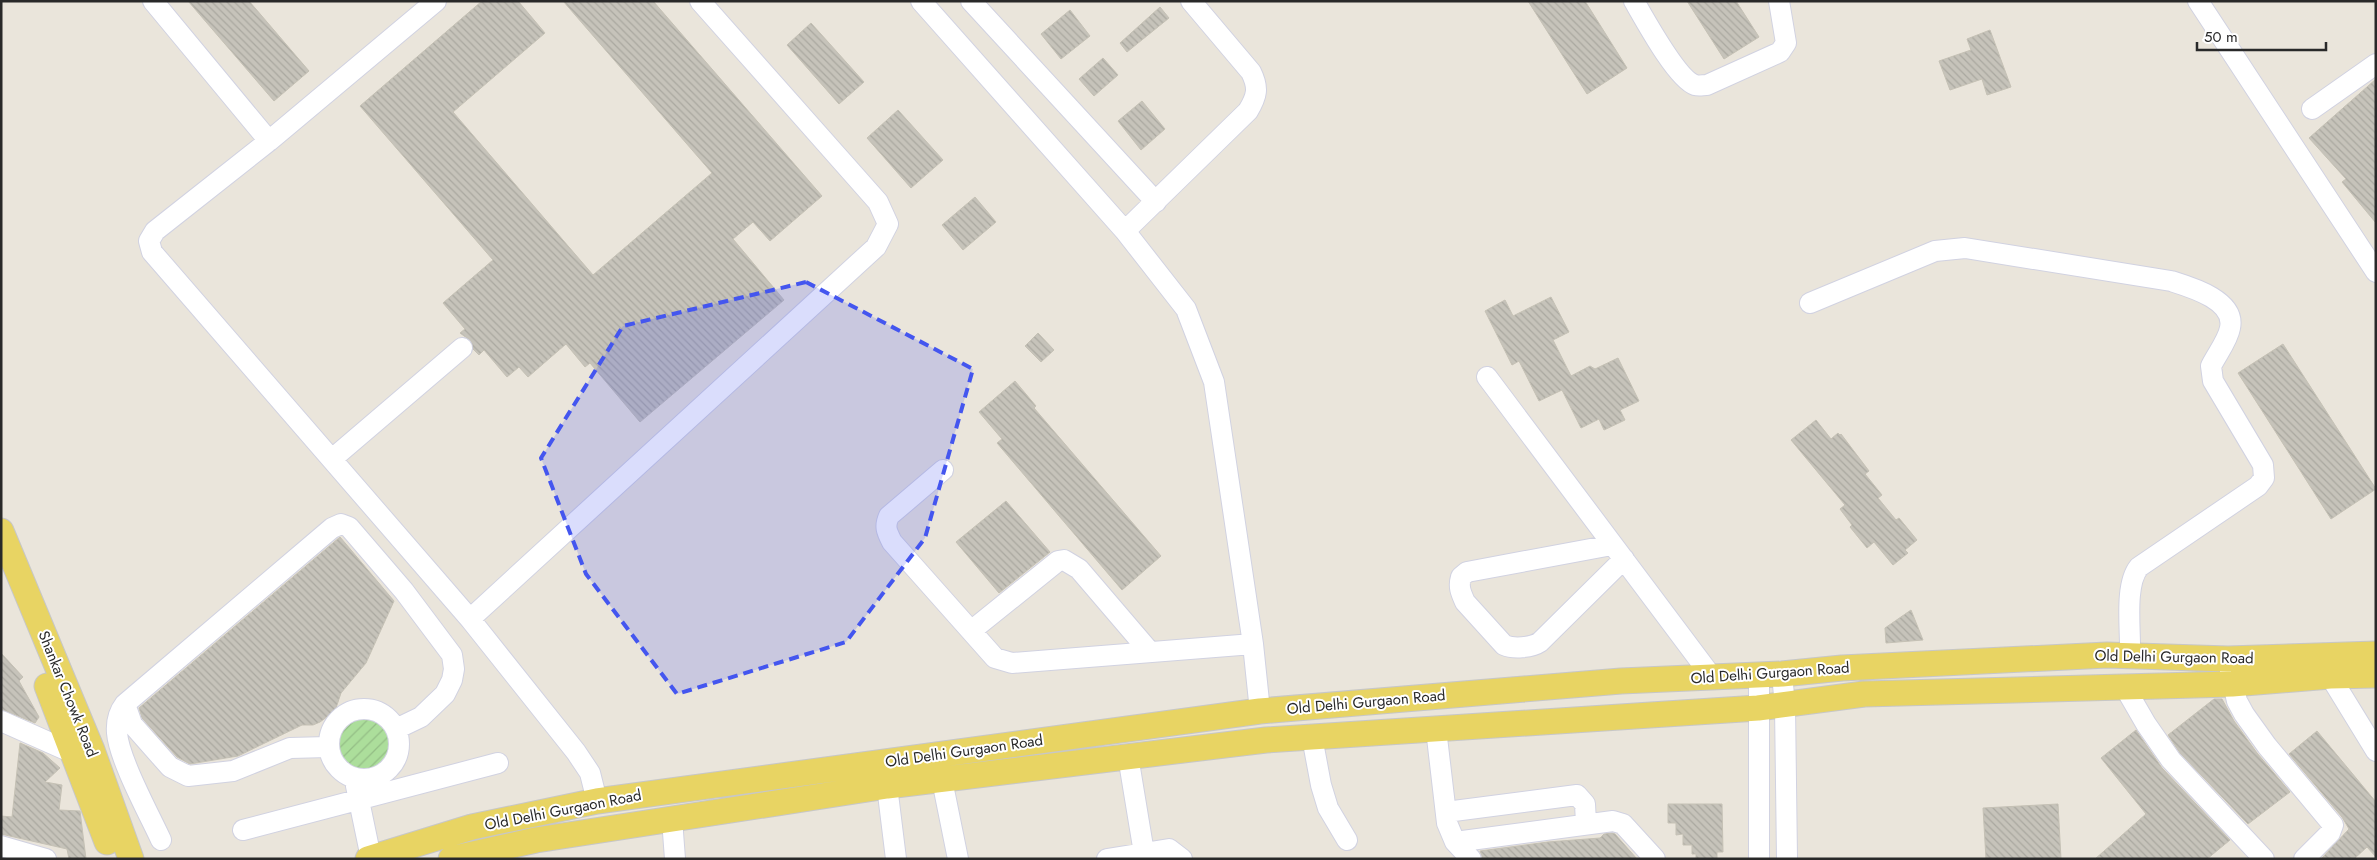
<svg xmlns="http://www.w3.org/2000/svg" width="2377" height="860" viewBox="0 0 2377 860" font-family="Jost,sans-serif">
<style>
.garden{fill:url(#garden-furrows)}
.building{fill:url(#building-back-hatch);stroke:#c5c1b5}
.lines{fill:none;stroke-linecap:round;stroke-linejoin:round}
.minor-casing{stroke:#d1d2e1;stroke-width:22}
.major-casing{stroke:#c7c7c7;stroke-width:27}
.minor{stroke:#fff;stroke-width:20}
.major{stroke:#e8d463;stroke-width:25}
.marked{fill:#4456ef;fill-opacity:0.2;stroke:#4456ef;stroke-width:4;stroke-dasharray:10 6;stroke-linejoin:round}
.labels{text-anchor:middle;stroke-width:4;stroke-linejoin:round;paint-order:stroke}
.street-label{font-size:15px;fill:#292929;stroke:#fff}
</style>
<defs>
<pattern id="garden-furrows" width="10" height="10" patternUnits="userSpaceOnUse" patternTransform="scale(1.25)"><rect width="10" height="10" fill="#acde9b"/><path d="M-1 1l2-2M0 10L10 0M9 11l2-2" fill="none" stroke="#94be86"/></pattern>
<pattern id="building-back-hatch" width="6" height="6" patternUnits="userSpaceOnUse" patternTransform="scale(1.25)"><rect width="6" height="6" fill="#c6c3ba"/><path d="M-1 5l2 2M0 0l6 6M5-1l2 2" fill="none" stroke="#aaa8a0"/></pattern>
</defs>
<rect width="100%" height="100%" fill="#eae5db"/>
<path class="garden" d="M331 745a32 32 0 1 1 64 0a32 32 0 1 1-64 0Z"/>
<path class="building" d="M188,1H249L309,71L274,101Z
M482,1H518L545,33L453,112L593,275L712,173L563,1H653L822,196L770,241L753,222L733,239L784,300L640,422L590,363L585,367L566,344L528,377L519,367L507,377L484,350L479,355L473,349L471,341L460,333L465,329L443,303L493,260L360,106Z
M1528,1H1585L1627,68L1587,94Z
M1687,1H1736L1759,37L1724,59Z
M1160,7L1169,18L1127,52L1120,43Z
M1070,10L1090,36L1061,59L1041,34Z
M811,23L864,82L839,104L787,45Z
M1990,30L2011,87L1987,95L1982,79L1950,90L1939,61L1971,50L1967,39Z
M1103,58L1118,75L1094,96L1079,79Z
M2376,79V223L2342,182L2346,179L2309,138Z
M1142,101L1165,129L1141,150L1118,121Z
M898,110L943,160L911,188L867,138Z
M975,197L996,222L963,250L942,225Z
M1551,297L1569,332L1553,340L1571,376L1590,366L1595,369L1618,358L1639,401L1620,410L1625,420L1604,430L1599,419L1581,428L1562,390L1539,401L1519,361L1512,365L1485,311L1505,300L1513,316Z
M1038,333L1054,350L1041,362L1025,346Z
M2283,344L2376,489L2331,519L2238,373Z
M1015,381L1036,406L1034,408L1161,556L1122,590L997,443L1002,439L979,412Z
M1816,420L1831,439L1838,433L1840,435L1841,434L1869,471L1865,474L1882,495L1878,498L1896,520L1899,518L1917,540L1905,550L1908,553L1893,565L1874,542L1867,548L1850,527L1852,525L1840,509L1845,505L1791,440Z
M1006,501L1050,552L999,593L956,542Z
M340,537L394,601L366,663L341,693L335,711L320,722L313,725H302L238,756L190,764L177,757L142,718L139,708Z
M1911,610L1923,640L1886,643L1885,628Z
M1,653L23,677L19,681L39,717L35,723L1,709Z
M2214,699H2222L2234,721L2257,753L2290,792L2248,824L2180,753L2168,735Z
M2136,730L2162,768L2230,840L2207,859H2095L2146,814L2101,758Z
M2317,731L2376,802V857L2367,847L2354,859H2321L2349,829L2342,817L2289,754Z
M20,743L43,753L60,768L45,782L62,785L59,810L80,811L86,859H69L67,849L1,834V816L12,817Z
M1668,804H1722L1723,852H1717V859H1696V854H1692V845H1683V834L1676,835V823H1668Z
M2058,804L2061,859H1986L1983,808Z
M1612,833L1615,834L1637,859H1483L1480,851L1548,842L1600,838L1604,834Z"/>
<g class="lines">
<defs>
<path id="minor" d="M153,1L269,141
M436,1L269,141L155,231L149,241L152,252L470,619L576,752L590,773L597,801
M921,1L1125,231L1186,309L1214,382L1253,644L1260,711
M971,1L1156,202
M1634,1C1645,20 1677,79 1695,85C1699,86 1703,85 1707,85L1780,52L1786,43L1779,1
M2198,1L2376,272
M2312,109L2376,64
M1125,231L1248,111C1257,96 1259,88 1251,72L1191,1
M1810,303L1935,251L1965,248L2171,281C2190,287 2236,300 2230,328C2228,340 2217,354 2211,366L2213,381L2263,465L2264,478L2258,486L2139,567C2124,585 2131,631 2130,655
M1487,377L1712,677
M332,459L462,348
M943,470L889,516C884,527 887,532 892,542L995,658L1012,663L1253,644
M1612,545L1467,572L1461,577C1458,587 1461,593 1465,602L1504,645C1513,649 1531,648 1540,642L1624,559
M470,619L876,247L888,224L878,202L700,1
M971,631L1058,561L1064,560L1079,569L1150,652
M2230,671L2237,701L2244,714L2267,746L2333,825L2330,833L2304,859
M1782,674L1785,706L1787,859
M1759,675V859
M2330,676L2376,751
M2124,686L2146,724L2171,760L2264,859
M125,704C118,713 116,721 117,733C119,759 149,814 161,840
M329 744a35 35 0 1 1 70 0a35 35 0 1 1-70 0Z
M1,721L73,753L82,752
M1436,729L1447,823L1455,842L1471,859
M1312,737L1321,785L1328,808L1347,840
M328,747L290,748L233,771L188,776L170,767L132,724L125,704L332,528L341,524L349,527L404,591L452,655L454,669L452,680L445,694L421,717L396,729
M1128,756L1144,853
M942,780L958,859
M356,786L371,858
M887,786L896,859
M1446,812L1577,795L1585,804L1586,823
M672,819L675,859
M243,830L498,763
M1455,842L1613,821L1623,824L1655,859
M1,846L46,859
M1107,859L1169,849L1182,859"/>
<path id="major" d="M1,531L92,750L131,859
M47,686L107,842
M368,859L472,827L597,801L1260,711L1621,681L1782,674L1842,668L2107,655L2228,659L2376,654
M451,859L536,840L887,786L1266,740L1758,708L1864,694L2232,684L2330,676L2376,675"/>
</defs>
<use href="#minor" class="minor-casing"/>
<use href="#major" class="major-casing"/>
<use href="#minor" class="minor"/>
<use href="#major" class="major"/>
</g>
<path class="marked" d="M806,282L973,369L925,538L846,642L677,694L586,574L541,458L623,326Z"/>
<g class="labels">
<g class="street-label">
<text transform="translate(2174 657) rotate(1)" y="5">Old Delhi Gurgaon Road</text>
<text transform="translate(1770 673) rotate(-4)" y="5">Old Delhi Gurgaon Road</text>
<text transform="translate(68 694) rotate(68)" y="5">Shankar Chowk Road</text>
<text transform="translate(1366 702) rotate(-5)" y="5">Old Delhi Gurgaon Road</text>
<text transform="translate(964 751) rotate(-8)" y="5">Old Delhi Gurgaon Road</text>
<text transform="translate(563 810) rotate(-11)" y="5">Old Delhi Gurgaon Road</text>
</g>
</g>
<rect width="2377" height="860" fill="none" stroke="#292929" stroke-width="5"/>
<path d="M2197 42v8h129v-8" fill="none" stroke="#292929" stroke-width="2.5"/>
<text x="2204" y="42" font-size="15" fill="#292929" stroke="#ffffff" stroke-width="4" paint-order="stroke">50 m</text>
</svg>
